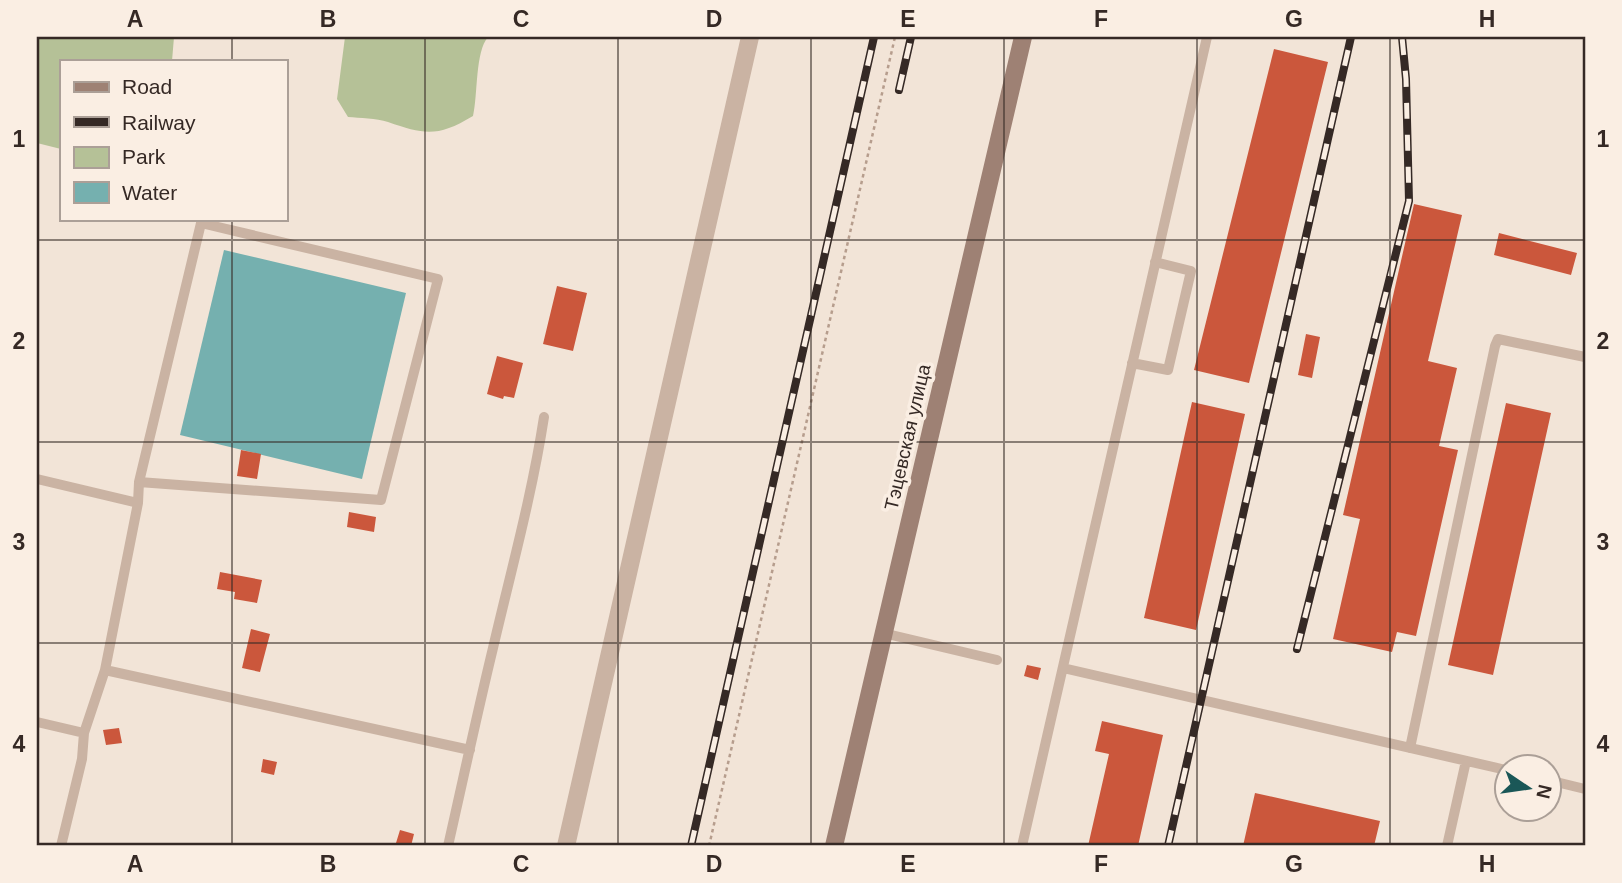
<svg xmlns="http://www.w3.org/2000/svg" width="1622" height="883" viewBox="0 0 1622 883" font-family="Arial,sans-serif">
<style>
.green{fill:#b5c197}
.water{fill:#75b0af}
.building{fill:#cb573c}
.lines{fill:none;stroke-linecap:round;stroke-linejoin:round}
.path{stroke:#b69d8d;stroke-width:2.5;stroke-dasharray:3.5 3.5;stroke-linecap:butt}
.lane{stroke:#cab3a3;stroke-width:10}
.street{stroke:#cab3a3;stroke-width:18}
.secondary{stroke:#9e8174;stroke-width:18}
.rail-casing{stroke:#352925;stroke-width:8}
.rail{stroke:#faeee3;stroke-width:5;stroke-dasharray:16;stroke-linecap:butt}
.grid{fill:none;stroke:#352925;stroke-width:2;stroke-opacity:0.55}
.labels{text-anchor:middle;stroke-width:7;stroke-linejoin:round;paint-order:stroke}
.street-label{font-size:19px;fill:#352925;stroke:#faeee3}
.neatline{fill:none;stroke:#352925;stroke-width:2.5}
.grid-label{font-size:23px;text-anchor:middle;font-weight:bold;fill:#352925}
</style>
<rect width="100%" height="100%" fill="#f2e4d7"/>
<path class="green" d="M37,37H174L172,61H61V149L37,143Z
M345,37H488C475,52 478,95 473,116C438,137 425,135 388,122C376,118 360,118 348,117L337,99Z"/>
<path class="water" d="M224,250L406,293L362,479L180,435Z"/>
<path class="building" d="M1274,49L1328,62L1249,383L1194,370Z
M1414,204L1462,215L1428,361L1457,368L1439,446L1458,450L1416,636L1397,632L1392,652L1333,639L1360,519L1343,515Z
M1499,233L1577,253L1571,275L1494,255Z
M557,286L587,293L573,351L543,344Z
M1306,334L1320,337L1312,378L1298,375Z
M497,356L523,363L514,398L504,396L503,399L487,394Z
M1192,402L1245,414L1196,630L1144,618Z
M1506,403L1551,413L1493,675L1448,665Z
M241,450L261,454L257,479L237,476Z
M349,512L376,517L374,532L347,527Z
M220,572L262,580L257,603L234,599L235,592L217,589Z
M251,629L270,634L260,672L242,668Z
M1027,665L1041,668L1038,680L1024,676Z
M1102,721L1163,735L1138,846H1088L1109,754L1095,751Z
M119,728L122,743L106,745L103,730Z
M263,759L277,762L274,775L261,772Z
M1255,793L1380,821L1374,846H1243Z
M400,830L414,834L411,846L396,843Z"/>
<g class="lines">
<path class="path" d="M709,846L895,37"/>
<path class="lane" d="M1132,363L1168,370L1191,271L1155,262
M37,479L138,503
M139,482L381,500L438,279L201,223
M883,633L997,660
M1063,668L1506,770
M105,670L470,750
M37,722L84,733
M1410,748L1495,346L1498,339L1585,357
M1548,780L1585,789
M61,846L82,759L84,733L105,670L138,503L139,482L202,219
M448,846C463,780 477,714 493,648C511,571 532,495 544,417
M1022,846L1207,37
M1447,846L1466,761"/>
<path class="street" d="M566,846L750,37"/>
<path class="secondary" d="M834,846L1023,37"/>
<defs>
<path id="rail" d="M899,90L911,37
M1297,649L1409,201L1406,79L1402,37
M691,846L874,37
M1168,846L1351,37"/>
</defs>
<use href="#rail" class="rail-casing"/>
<use href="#rail" class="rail"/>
</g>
<path class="grid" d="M232,37V61M425,37V846M618,37V846M811,37V846M1004,37V846M1197,37V846M1390,37V846M232,219V846M37,240H1585M37,442H1585M37,643H1585"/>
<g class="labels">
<g class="street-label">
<text transform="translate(907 437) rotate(-77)" y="7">Тэцевская улица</text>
</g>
</g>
<rect width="1622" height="883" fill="none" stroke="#faeee3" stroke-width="77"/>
<rect x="60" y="60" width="228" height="161" fill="#faeee3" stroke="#ab9f97" stroke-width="2"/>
<rect x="74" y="82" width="35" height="10" fill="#9e8174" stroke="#ab9f97" stroke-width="2"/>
<text x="122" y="94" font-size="21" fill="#352925">Road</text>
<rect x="74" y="117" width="35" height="10" fill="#352925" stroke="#ab9f97" stroke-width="2"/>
<text x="122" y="130" font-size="21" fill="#352925">Railway</text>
<rect x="74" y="147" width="35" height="21" fill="#b5c197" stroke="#ab9f97" stroke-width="2"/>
<text x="122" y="164" font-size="21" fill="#352925">Park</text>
<rect x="74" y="182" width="35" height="21" fill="#75b0af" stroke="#ab9f97" stroke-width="2"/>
<text x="122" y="200" font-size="21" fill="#352925">Water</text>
<g transform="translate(1528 788) rotate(103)"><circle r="33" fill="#faeee3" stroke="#ab9f97" stroke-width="2"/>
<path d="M0-5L12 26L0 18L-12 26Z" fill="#1a5757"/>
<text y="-10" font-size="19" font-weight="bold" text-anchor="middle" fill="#352925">N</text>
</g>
<rect x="38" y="38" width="1546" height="806" class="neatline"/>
<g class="grid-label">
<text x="135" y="27">A</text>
<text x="328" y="27">B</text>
<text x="521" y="27">C</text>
<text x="714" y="27">D</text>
<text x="908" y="27">E</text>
<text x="1101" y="27">F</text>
<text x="1294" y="27">G</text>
<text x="1487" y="27">H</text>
<text x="19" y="147">1</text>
<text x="1603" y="147">1</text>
<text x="19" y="349">2</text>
<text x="1603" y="349">2</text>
<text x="19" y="550">3</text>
<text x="1603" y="550">3</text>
<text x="19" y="752">4</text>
<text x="1603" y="752">4</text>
<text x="135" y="872">A</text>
<text x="328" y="872">B</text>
<text x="521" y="872">C</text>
<text x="714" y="872">D</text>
<text x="908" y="872">E</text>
<text x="1101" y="872">F</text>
<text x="1294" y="872">G</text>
<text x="1487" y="872">H</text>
</g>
</svg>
